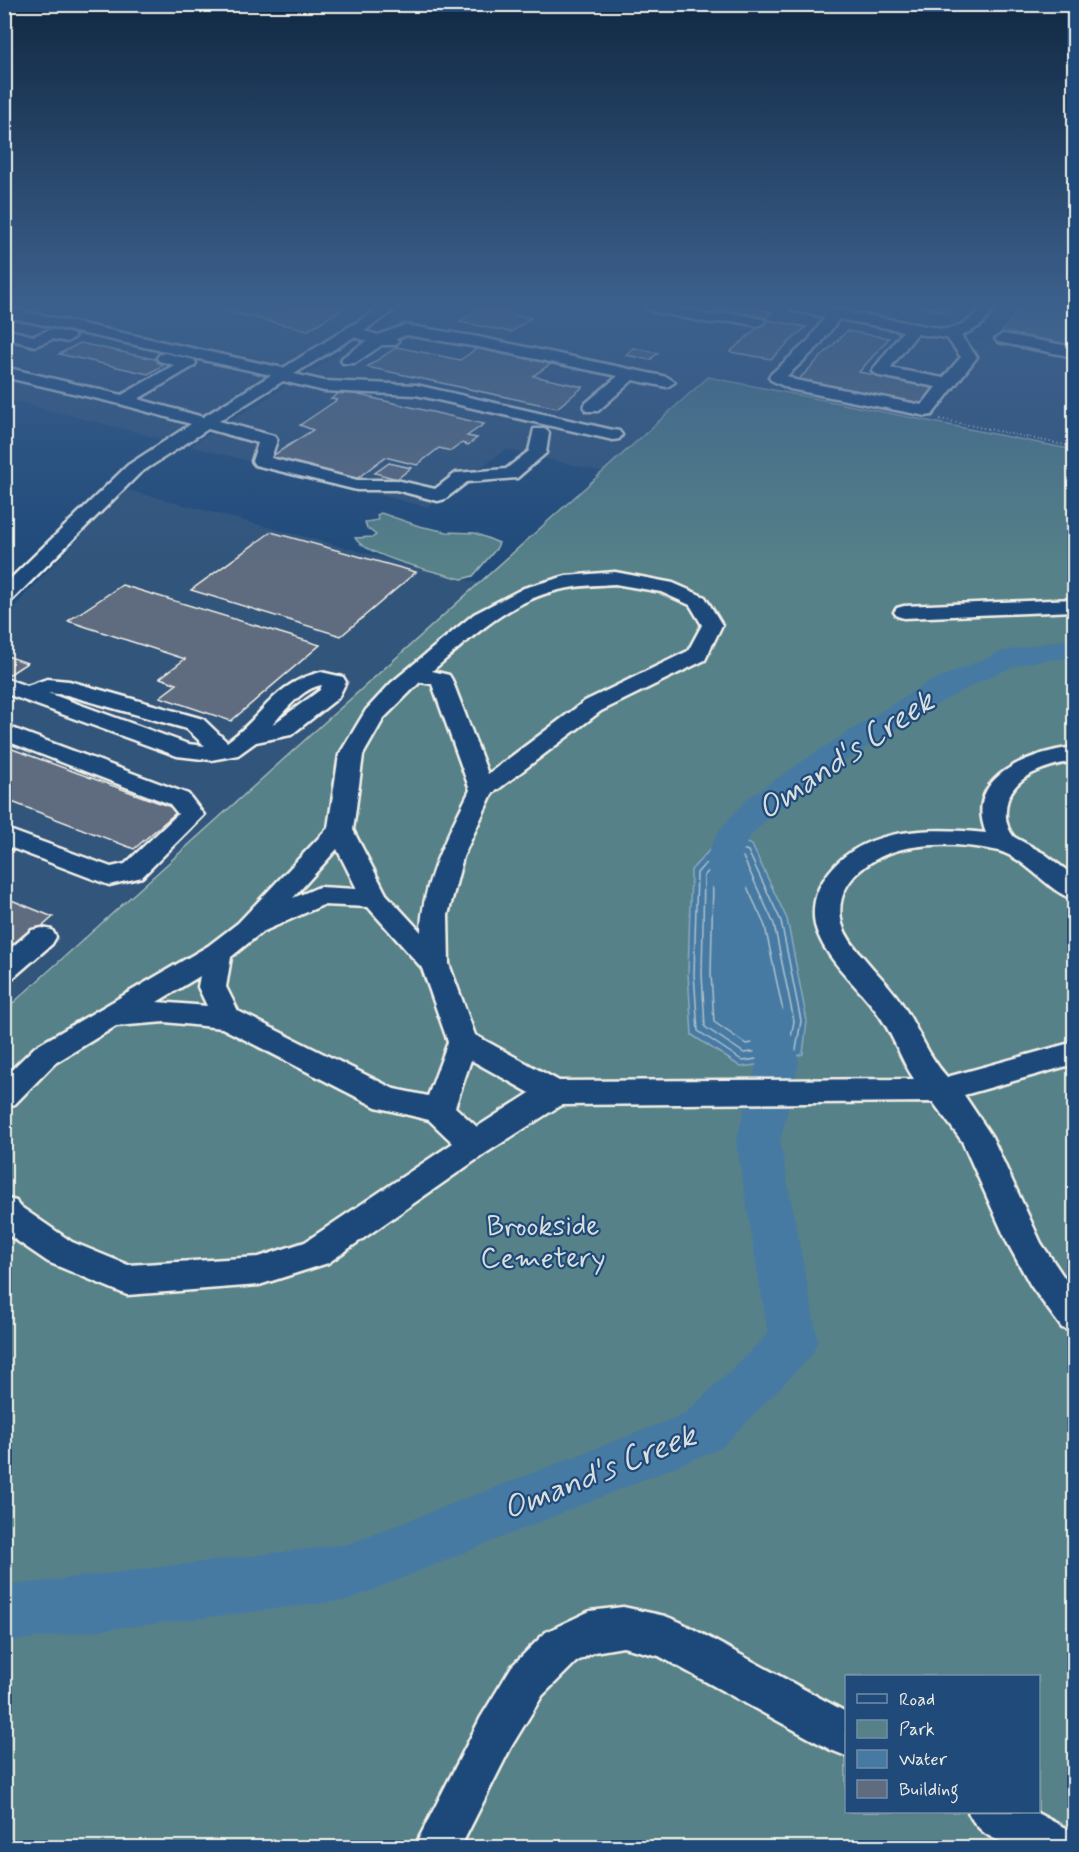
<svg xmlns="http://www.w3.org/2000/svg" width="1079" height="1852" viewBox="0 0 1079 1852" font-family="Mynerve,sans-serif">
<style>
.built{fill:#32547c}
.green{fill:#578188;stroke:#a6b9b8;stroke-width:1.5;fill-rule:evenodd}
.water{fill:#467aa3;stroke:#8caabf;stroke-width:1.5}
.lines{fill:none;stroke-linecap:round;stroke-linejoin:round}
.shore{stroke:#aec1cc;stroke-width:1.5}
.river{fill:#467aa3;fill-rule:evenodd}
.building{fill:#5f6c7f;stroke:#f4f1e8;stroke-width:1.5}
.minor-casing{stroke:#f4f1e8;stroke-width:5}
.path{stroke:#f4f1e8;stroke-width:2;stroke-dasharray:1 3;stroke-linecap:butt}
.minor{fill:#1f4a7a;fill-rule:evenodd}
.labels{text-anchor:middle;stroke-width:4.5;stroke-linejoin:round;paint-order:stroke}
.near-park-label{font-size:28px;fill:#dce0da;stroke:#1f4a7a}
.near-water-label{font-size:32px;font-style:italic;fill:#dadfde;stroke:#1f4a7a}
</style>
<rect width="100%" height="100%" fill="#1f4a7a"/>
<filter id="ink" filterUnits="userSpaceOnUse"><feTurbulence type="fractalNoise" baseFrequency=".0167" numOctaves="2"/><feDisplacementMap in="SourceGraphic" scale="12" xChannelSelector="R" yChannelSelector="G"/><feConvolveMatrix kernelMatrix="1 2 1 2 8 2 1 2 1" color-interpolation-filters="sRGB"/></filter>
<g filter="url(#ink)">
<path class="built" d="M4,307H378L162,439L5,399Z
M414,307H767L935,338L976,340L999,344L1003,339L1000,334L1020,307H1074V450L708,377L603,472L506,449L427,507L190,446Z
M833,307H973L958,325L945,327Z
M128,490L479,583L5,1008V616L117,498Z"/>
<path class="green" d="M1020,307H1074V347L1000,334Z
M708,377L1074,450V1847H5L4,1011ZM846,1676H1038V1812H846Z
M381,513L419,526L447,532L475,533L499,543L496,549L473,576L462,579C440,573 365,556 355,538L373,537L376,535L367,528L365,522L378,520L377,515Z"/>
<path class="water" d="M731,838L752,845L787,919L807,1021L803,1054L778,1062L741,1067L692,1035L688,974L691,870L717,842Z"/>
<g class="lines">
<path class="shore" d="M731,845L748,851L781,921L801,1021L796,1050L777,1056L743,1061L698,1031L694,974L697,873L720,847Z
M731,853L743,857L774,924L794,1021L790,1043L775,1049L744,1053L705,1027L702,974L704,876L724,854Z
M729,862L737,865L765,926L785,1021L782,1036L773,1040L746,1044L714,1022L711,974L713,880Z"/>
<path class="river" d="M1061,640H1074V658C1057,658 1038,661 1020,665C969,679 771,799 747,842C738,858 744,870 748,886L743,895L730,898L717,895L712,886L705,859L719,830L748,798L819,750L925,684L1000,652Z
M765,999L779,1003L785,1013L799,1062L780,1142L818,1341L811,1356L721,1448L348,1600L4,1642V1586L348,1544L685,1414L768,1334L736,1142L757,1062L745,1013L751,1003Z"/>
</g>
<path class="building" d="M226,307H297L307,310L311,307H346L308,330L220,310Z
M748,307L773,312L765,319L705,308Z
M919,307H952L947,312Z
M479,308L531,318L511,332L459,322Z
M766,320L806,327L771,359L730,352Z
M847,331L889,338L859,372L936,387L922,404L799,379Z
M80,343L168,362L148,374L59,354Z
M482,345L555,361L533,376L583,387L557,408L367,367L397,347L460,360Z
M633,348L658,353L650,360L626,355Z
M342,391L484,424L467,436L477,438L468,445L462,443L451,451L439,448L417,465L385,457L355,480L269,458L313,430L300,425L337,400L331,399Z
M389,463L411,468L397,479L375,473Z
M271,532L416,572L341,636L191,590Z
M122,585L320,645L231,721L160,697L177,684L160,678L185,659L68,621Z
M4,655L27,663L4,678Z
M4,746L179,810L134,849L4,799Z
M4,897L53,917L4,960Z"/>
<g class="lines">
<defs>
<path id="minor" d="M4,307L283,368L381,307H399L364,331L378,335L405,325L478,337L667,377L675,382L667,387L633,380L598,411H586L584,407L586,403L618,376L478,347L406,335L396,339L398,342L395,345H382L355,363H343L341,360L343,357L367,341L354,337L294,374L324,381L416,385L613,430L619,431L622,435L619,439L613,440L416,395L324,391L283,381L219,421L274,436L277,440L271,458L357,480H396L435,489L456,473L506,469L529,451L534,429H546L549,433L546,453L517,478L467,482L445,499L438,501L396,490H357L255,465L252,461L258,443L208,429L140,473L11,601L4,603V585L128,465L191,424L120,404L4,377V367L122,395L174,365L159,361L157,358L159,355L165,353L194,360L196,363L194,366L138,399L203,417L271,375L4,316Z
M645,307H675L710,315L732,313L763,319L765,322L758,326L732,321L710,323L652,311Z
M790,307H823L942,329C959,329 971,320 982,307H997L980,326L961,336L977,357L932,415L926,416L790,389L771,380L769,377L771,374L809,340L825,317L792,310ZM839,319L903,331L872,371L880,376L936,387L922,405L795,380L787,376L819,346ZM917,334L947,338L961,357L943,378L890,368Z
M4,329L34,336L51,329L72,334L75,337L67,342L53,339L35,346L4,338Z
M1003,334L1074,347V357L998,342L995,339Z
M615,572L673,583L705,597L722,625L705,660L601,711L492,794L463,857L448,915L449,964L475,1035L559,1081L914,1079C901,1060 894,1037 881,1018C861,987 825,962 815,925C812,910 815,893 823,881C856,826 930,827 986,833C963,775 1031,753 1074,747V761C1046,766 1008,776 1006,810C1005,820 1008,830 1014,837L1045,854L1074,876V899C1048,893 1025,855 994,850C968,845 939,843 913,847C875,852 831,881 842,924C846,937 855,948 864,958C877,974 893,989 904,1007C919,1031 928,1056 947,1077L1074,1042V1064L964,1095L992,1137L1041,1243L1074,1292V1332L1062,1328L1031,1286L1007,1242L962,1141L933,1102L561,1105L486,1153L328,1263L259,1285L127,1295L48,1262L4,1232V1198L16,1201L18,1205L72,1242L128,1265L259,1257L305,1242L453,1143L429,1120L376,1107L222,1028L165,1022L116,1026L55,1063L15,1104L4,1108V1077L35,1047L208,946L238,923L328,828L339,755L366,710L391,683L474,614L524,588L566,576ZM615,584L661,592L690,605L702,625L688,651L585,701L488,774L452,680L449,675L432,671C472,637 514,596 569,588C584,585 600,585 615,584ZM420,682L432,684L470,790C448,835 422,881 421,932L386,894L353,830L363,755L384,718ZM337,849L357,889L319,887L293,898ZM323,905L368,907L422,968L448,1042L428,1096L394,1089L238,1011L226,987L231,957L262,932ZM200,976L198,987L207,1006L157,1002ZM471,1060L530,1093L477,1127L455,1107Z
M1074,599V611L904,618L897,616L894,612L897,608L904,606Z
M321,672L343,677L346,682L338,698L291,735L256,742L238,755L211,760L177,756L4,693V678L27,686L47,679L69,681L203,719L227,742C265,715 272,684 321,672ZM322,685L320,690L272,725C285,711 302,688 322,685ZM48,693L67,695L187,729L205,746L188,744Z
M4,725L188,794L204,815L142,877L109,885L4,845V828L111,867L125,864L178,814L170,804L4,740Z
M42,928L52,930L56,937L52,944L14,977L4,980V954L32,930Z
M623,1607L665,1616L680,1622L846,1712V1756L831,1750L659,1656L623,1647L594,1652L576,1662L542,1696L511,1747L460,1848H414L481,1717L512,1666L546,1632L590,1611Z
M968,1812H1035L1073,1832L1074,1848C1036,1848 986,1852 968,1812Z"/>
</defs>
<use href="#minor" class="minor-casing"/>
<path class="path" d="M940,419L1074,447"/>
<use href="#minor" class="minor"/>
</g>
</g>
<linearGradient id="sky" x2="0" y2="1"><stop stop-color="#112943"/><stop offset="0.54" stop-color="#3c608d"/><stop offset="1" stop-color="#3c608d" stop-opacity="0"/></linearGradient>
<rect width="1079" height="567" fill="url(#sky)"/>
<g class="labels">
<g class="near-park-label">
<text x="543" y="1235">Brookside<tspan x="543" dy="32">Cemetery</tspan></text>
</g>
<g class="near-water-label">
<text transform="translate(845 754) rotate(-34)" y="11">Omand's Creek</text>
<text transform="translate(599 1471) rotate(-22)" y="11">Omand's Creek</text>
</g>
</g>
<rect width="1079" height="1852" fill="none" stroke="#1f4a7a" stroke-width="24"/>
<rect x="12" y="12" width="1055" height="1828" fill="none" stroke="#f4f1e8" stroke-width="2" filter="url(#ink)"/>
<rect x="845" y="1675" width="195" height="138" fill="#1f4a7a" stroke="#748da6" stroke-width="1.5"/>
<rect x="857" y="1694" width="30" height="9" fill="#1f4a7a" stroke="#748da6" stroke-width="1.5"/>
<text x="899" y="1705" font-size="18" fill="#f4f1e8">Road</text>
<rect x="857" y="1720" width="30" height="18" fill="#578188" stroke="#748da6" stroke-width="1.5"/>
<text x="899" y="1735" font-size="18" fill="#f4f1e8">Park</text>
<rect x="857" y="1750" width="30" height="18" fill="#467aa3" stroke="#748da6" stroke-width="1.5"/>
<text x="899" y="1765" font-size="18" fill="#f4f1e8">Water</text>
<rect x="857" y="1780" width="30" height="18" fill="#5f6c7f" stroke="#748da6" stroke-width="1.5"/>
<text x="899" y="1795" font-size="18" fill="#f4f1e8">Building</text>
</svg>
